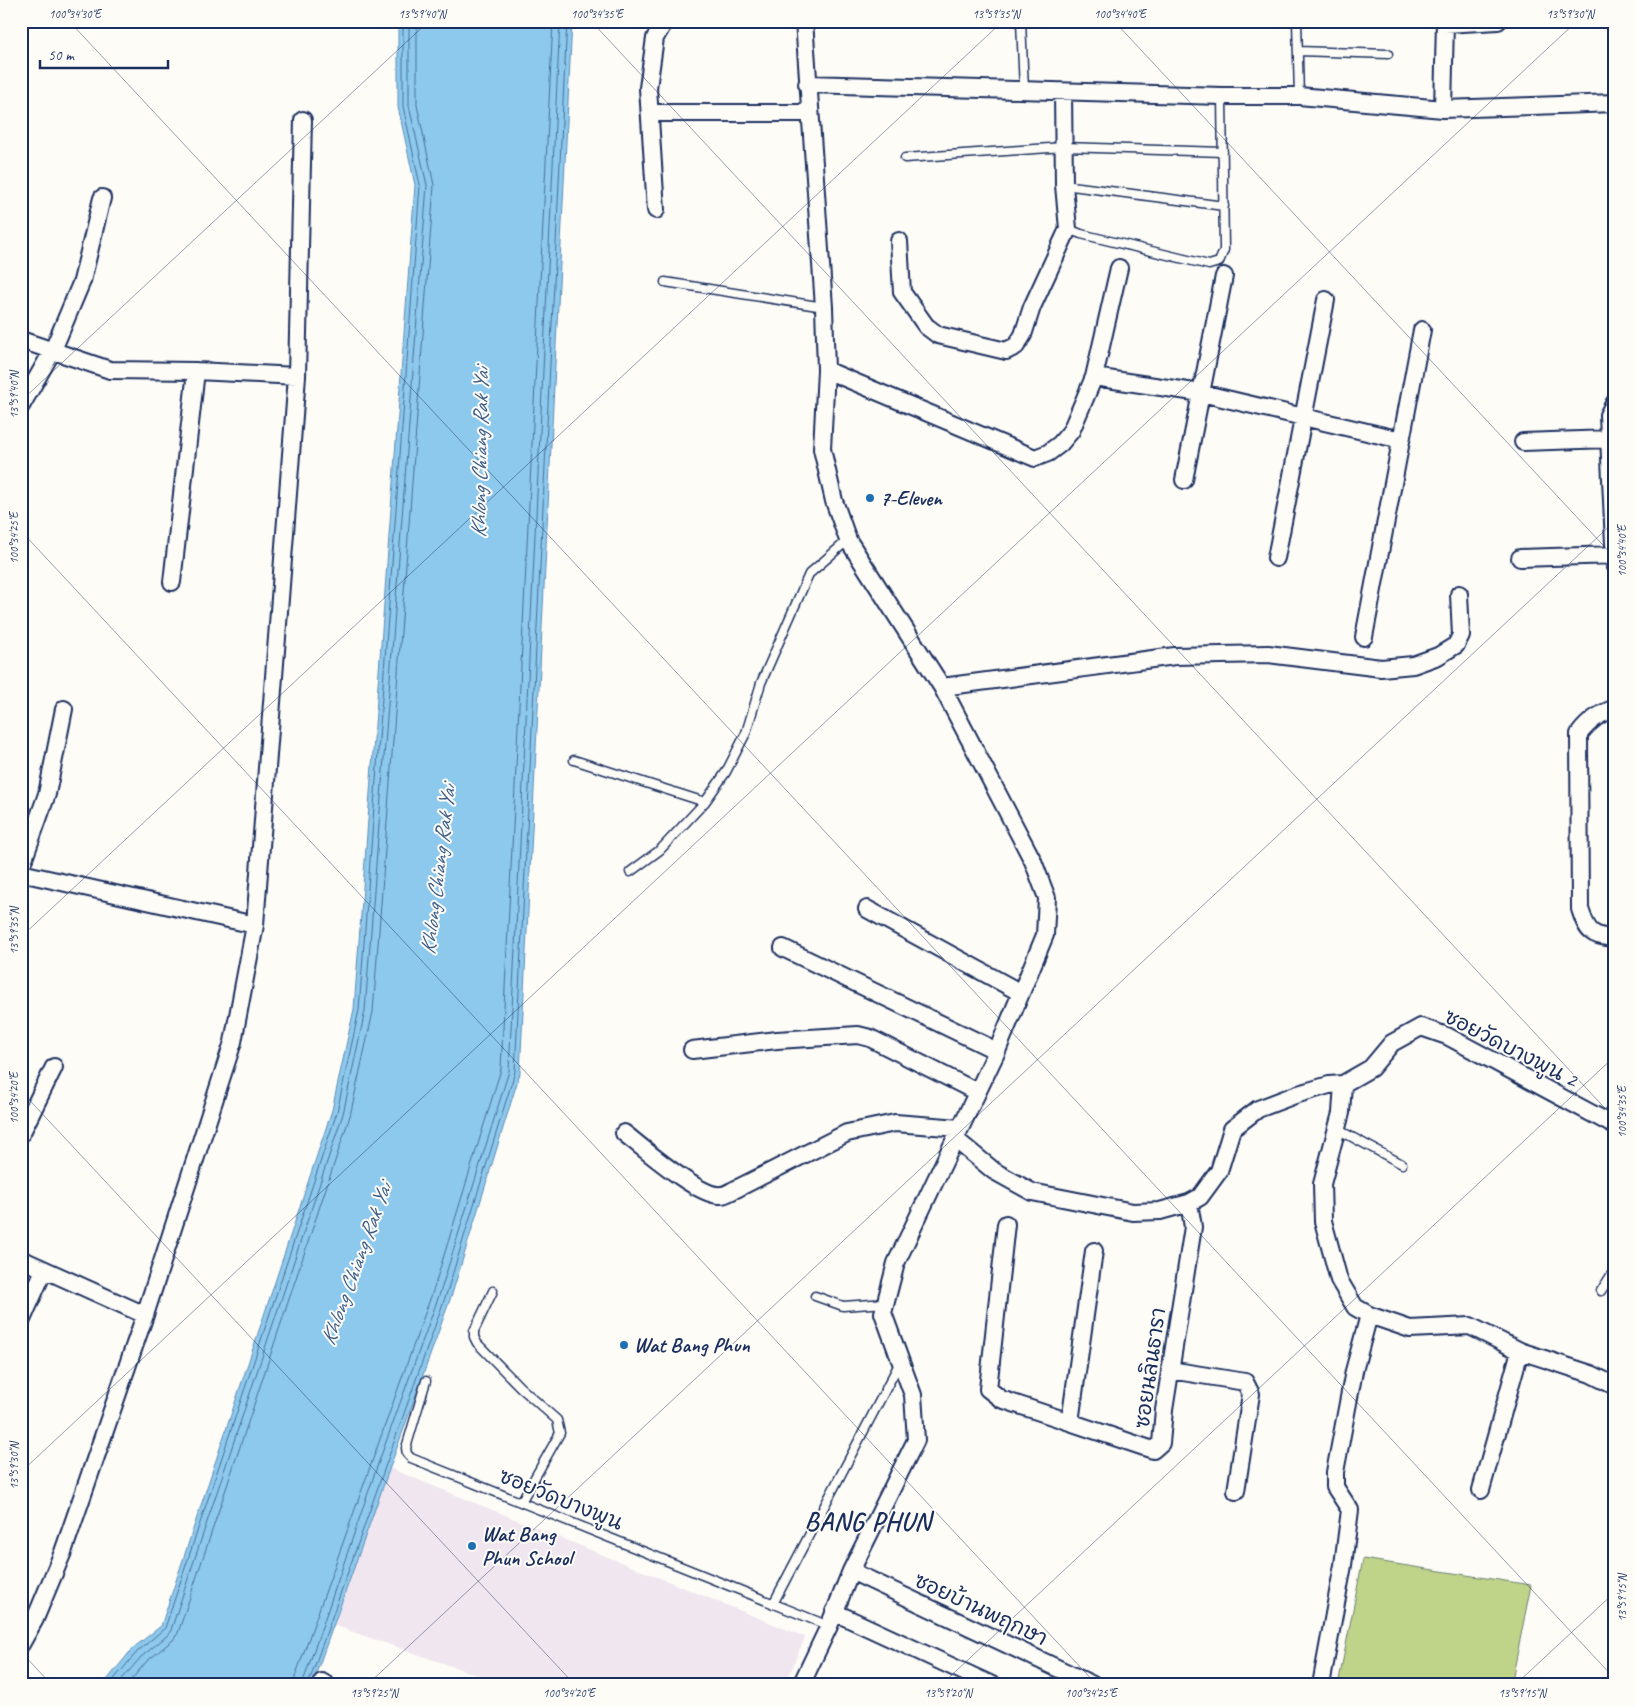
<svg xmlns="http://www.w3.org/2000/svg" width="1636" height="1706" viewBox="0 0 1636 1706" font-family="Caveat,'Playpen Sans Thai',sans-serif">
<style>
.built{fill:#f0e6ef}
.green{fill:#bfd389;stroke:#6d8174}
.water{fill:#8dc9ed;stroke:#5f8bb4}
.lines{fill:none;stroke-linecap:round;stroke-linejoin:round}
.shore{stroke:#496d97;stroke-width:1}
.lane-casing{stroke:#1b2f5e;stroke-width:11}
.street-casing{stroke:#1b2f5e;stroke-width:20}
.lane{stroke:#fdfcf7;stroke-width:8}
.street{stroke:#fdfcf7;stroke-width:16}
.ticks{fill:none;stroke:#1b2f5e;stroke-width:1;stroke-opacity:0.45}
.poi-dot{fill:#1f6fb2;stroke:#fdfcf7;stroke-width:2}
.labels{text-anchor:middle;stroke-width:4;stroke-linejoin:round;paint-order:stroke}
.poi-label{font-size:21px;font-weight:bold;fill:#1b2f5e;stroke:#fdfcf7;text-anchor:start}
.street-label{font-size:21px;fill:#1b2f5e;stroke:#fdfcf7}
.water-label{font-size:22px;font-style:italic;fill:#3d5d89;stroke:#fdfcf7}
.district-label{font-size:26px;font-weight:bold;letter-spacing:1px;fill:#1b2f5e;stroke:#fdfcf7}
.neatline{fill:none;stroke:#1b2f5e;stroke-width:2}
.ticks-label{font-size:12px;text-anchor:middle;fill:#1b2f5e}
</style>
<rect width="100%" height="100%" fill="#fdfcf7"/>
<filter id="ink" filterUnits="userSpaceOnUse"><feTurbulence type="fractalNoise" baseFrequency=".02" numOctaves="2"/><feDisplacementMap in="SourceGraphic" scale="10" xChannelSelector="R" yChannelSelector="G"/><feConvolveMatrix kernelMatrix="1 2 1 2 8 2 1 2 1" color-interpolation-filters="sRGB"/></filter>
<g filter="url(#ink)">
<path class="built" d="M389,1468L805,1637L785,1685H506L333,1625Z"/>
<path class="green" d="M1363,1559L1531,1585L1511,1685H1338Z"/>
<path class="water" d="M398,21H572L520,1073L452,1294L312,1685H103L133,1648L161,1626L332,1110L354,1009L415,185L398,107Z"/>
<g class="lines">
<path class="shore" d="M109,1685L137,1652L165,1628L337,1112L359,1010L420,185L403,106V21
M117,1685L141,1657L168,1635L171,1630L343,1114L365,1011L427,185L409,106V21
M127,1685L146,1662L173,1640L178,1633L350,1116L373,1012L434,185L417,105V21
M294,1685L295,1677L434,1288L501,1069L553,21
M302,1685L378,1464L441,1290L509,1071L560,21
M308,1685L447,1292L515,1072L567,21"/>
<defs>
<path id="lane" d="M1021,21L1024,90
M1297,21L1299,96
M1298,51L1388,54
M905,158L1064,147L1223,152
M1064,185L1224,206
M1068,229L1081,234L1209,265L1219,262L1224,250L1222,96
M665,282L824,307
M574,760L705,802
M630,872L660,850L705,802L726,772L746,733L761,683L809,574L848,540
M1337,1129L1402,1164
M493,1291L474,1331V1337L477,1343L520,1387L557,1420L560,1433L521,1502
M1601,1291L1615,1269
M815,1296L843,1306L886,1303
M426,1381L406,1448L407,1454L411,1458L829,1626
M773,1604L900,1362"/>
<path id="street" d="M1445,24L1498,21
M807,84L1222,96H1299L1443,109L1615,103
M1443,109L1445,21
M650,113H809
M656,210L648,88L655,38L665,21
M899,241L902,292L926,326L938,335L1006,351L1016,346L1023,335L1032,307L1068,229L1064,185L1063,92
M21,340L110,370L196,371L297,376
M826,370L1035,458L1048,453L1060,444L1071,431L1094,377L1119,268
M1094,377L1201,393L1401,440
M1615,402L1608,415L1615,565
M21,406L53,350L82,281L102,198
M1523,442L1609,439
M1184,480L1224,276
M1276,558L1326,300
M1520,558L1615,555
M172,582L196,371
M1364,637L1422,330
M942,687L1175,656L1268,654L1381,668L1413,665L1438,656L1456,645L1461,635L1459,594
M1615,708C1599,714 1589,721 1579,734L1580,909C1587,931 1591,937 1615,938
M21,867L47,794L64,709
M21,873L255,925
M867,909L1021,993
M783,948L997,1051
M692,1050L777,1040L858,1035L870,1038L977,1092
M1343,1084L1341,1113L1322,1184L1323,1221L1339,1280L1355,1307L1369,1315L1410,1329L1470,1326L1520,1351L1591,1374L1615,1386
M624,1133C642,1147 700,1198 721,1195C726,1195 731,1191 736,1189L847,1133L895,1123L960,1128
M21,1134L54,1067
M955,1139L994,1171L1032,1192L1133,1212L1160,1211L1189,1203L1200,1197L1219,1171L1232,1129L1258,1109L1295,1095L1329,1085L1343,1084L1371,1068L1392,1043L1421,1027L1447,1036L1615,1126
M1006,1224L988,1389L1001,1399L1153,1450L1161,1443L1164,1410L1193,1227L1189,1203
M21,1259L145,1315
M21,1322L44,1270
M1170,1370L1245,1382L1251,1394L1236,1491
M1070,1422L1094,1251
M1481,1490L1520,1351
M851,1571L1093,1685
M834,1612L992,1685
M21,1644L35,1619L63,1552L145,1315L233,1042L255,925L297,376L303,120
M322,1682L327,1685
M801,1685L829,1626L851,1571L916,1440L913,1395L883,1313L896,1263L997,1051L1045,935L1047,898L1033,861L942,687L848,540L834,501L822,449L826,370L824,307L804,21
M1321,1685L1343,1565L1350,1510L1335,1487V1472L1354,1371L1369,1315"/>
</defs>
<use href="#lane" class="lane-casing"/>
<use href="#street" class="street-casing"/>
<use href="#lane" class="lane"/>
<use href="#street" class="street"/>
</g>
</g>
<path class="ticks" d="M69,21L1615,1679M591,21L1615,1119M1114,21L1615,558M21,401L429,21M21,531L1097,1685M21,937L1003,21M21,1091L575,1685M21,1472L1577,21M21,1652L52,1685M367,1685L1615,521M941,1685L1615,1056M1515,1685L1615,1592"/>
<g class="poi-dot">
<circle cx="870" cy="498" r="5"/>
<circle cx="624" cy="1345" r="5"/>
<circle cx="472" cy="1546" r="5"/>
</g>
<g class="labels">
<g class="poi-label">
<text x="880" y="505">7-Eleven</text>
<text x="634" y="1352">Wat Bang Phun</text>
<text x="482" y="1541">Wat Bang<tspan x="482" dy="24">Phun School</tspan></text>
</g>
<g class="street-label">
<text transform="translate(1511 1048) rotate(27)" y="7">ซอยวัดบางพูน 2</text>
<text transform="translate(1150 1368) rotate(-82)" y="7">ซอยนลินธารา</text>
<text transform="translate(561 1499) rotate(22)" y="7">ซอยวัดบางพูน</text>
<text transform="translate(981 1609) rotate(25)" y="7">ซอยบ้านพฤกษา</text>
</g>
<g class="water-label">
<text transform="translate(479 453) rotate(-89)" y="8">Khlong Chiang Rak Yai</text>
<text transform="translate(437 870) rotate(-83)" y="8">Khlong Chiang Rak Yai</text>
<text transform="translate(355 1264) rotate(-70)" y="8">Khlong Chiang Rak Yai</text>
</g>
<g class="district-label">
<text x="868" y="1530">BANG PHUN</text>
</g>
</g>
<rect width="1636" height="1706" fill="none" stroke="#fdfcf7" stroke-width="55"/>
<path d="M40 60v8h128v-8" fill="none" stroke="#1b2f5e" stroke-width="2.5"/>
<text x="48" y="60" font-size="15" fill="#1b2f5e" stroke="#fdfcf7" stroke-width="4" paint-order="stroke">50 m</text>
<rect x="28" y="28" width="1580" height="1650" class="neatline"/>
<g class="ticks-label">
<text x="75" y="18">100°34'30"E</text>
<text x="422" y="18">13°59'40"N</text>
<text x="597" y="18">100°34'35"E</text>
<text x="996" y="18">13°59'35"N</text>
<text x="1120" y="18">100°34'40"E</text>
<text x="1570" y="18">13°59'30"N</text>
<text transform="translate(14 395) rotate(-90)" y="4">13°59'40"N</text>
<text transform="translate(14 538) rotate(-90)" y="4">100°34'25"E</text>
<text transform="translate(1622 551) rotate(-90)" y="4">100°34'40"E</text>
<text transform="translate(14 931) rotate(-90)" y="4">13°59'35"N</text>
<text transform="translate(14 1098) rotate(-90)" y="4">100°34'20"E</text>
<text transform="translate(1622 1112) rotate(-90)" y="4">100°34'35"E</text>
<text transform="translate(14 1466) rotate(-90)" y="4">13°59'30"N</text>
<text transform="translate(1622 1598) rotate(-90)" y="4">13°59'15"N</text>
<text x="374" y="1697">13°59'25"N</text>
<text x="569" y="1697">100°34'20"E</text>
<text x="948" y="1697">13°59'20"N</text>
<text x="1091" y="1697">100°34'25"E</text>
<text x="1522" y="1697">13°59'15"N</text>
</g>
</svg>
